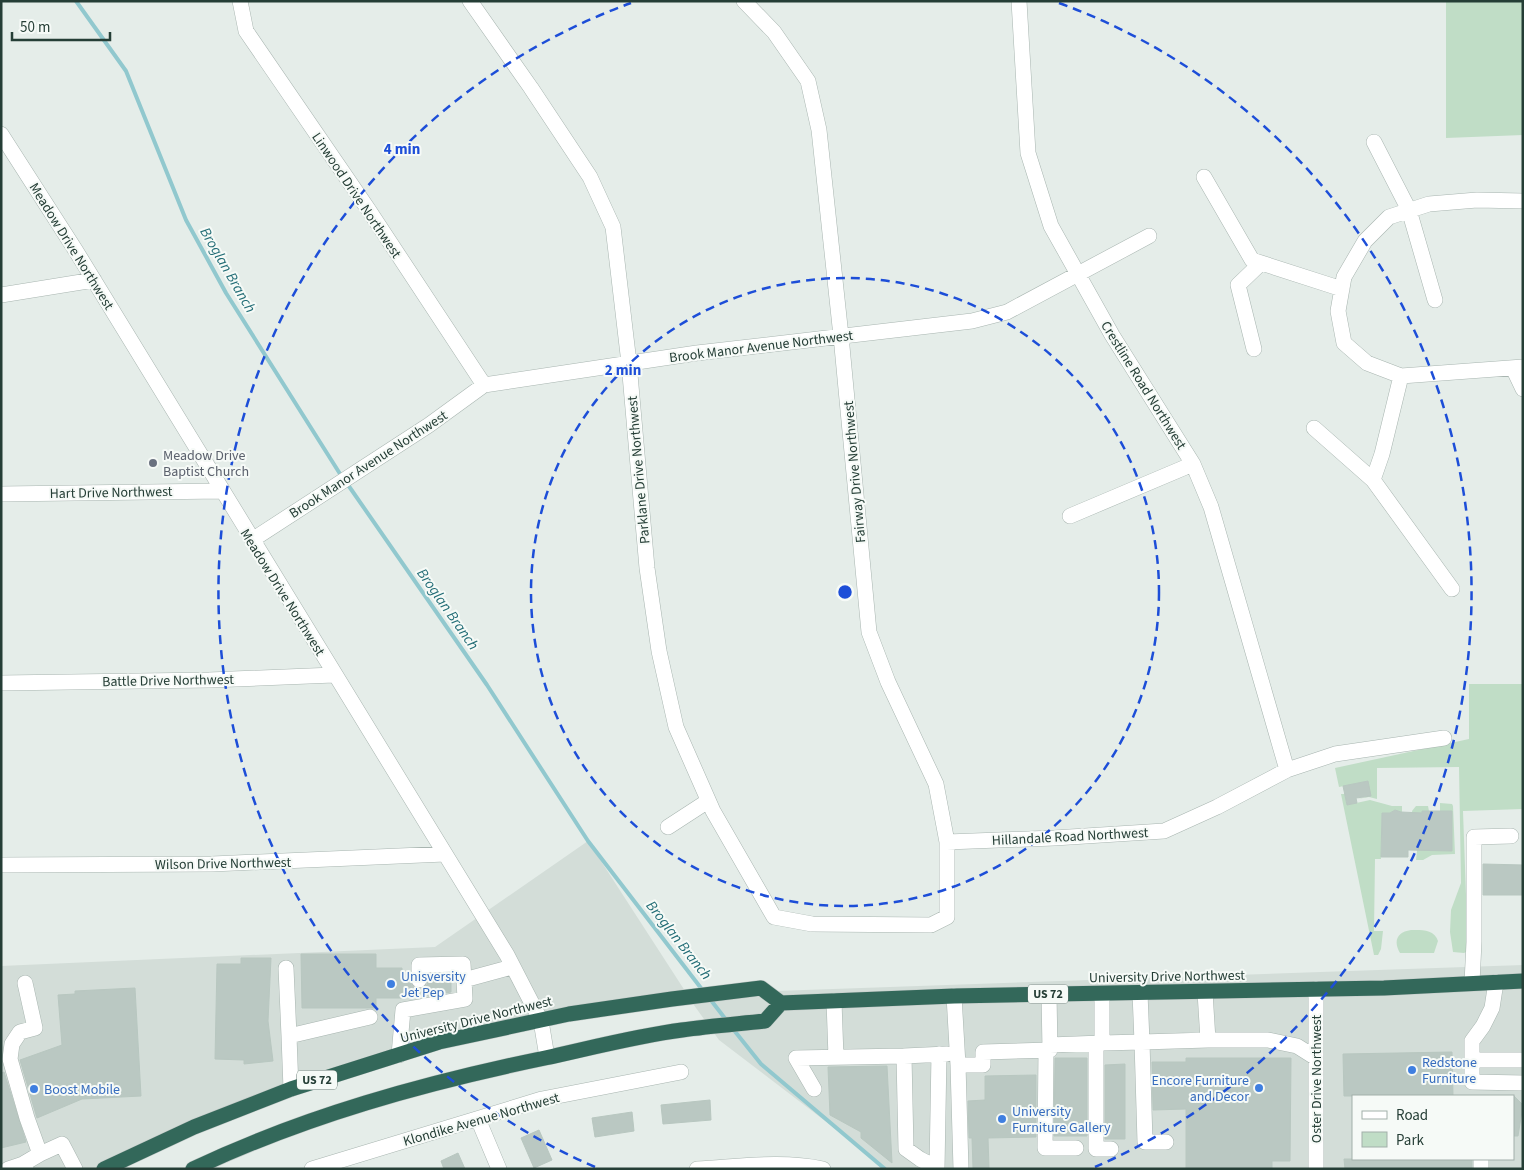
<svg xmlns="http://www.w3.org/2000/svg" width="1524" height="1170" viewBox="0 0 1524 1170" font-family="'Source Sans 3',sans-serif">
<style>
.built{fill:#d3ddd8;fill-rule:evenodd}
.green{fill:#c0ddc6}
.lines{fill:none;stroke-linecap:round;stroke-linejoin:round}
.stream{stroke:#91c8ce;stroke-width:4}
.building{fill:#bac8c2;stroke:#b8c7c0}
.minor-tunnel{stroke:#bfcac5;stroke-width:15;stroke-dasharray:15 8;stroke-linecap:butt}
.minor-casing{stroke:#a8b5b0;stroke-width:16}
.highway-casing{stroke:#c2c9c7;stroke-width:16}
.minor{stroke:#fff;stroke-width:15}
.highway{stroke:#33685a;stroke-width:15}
.ring{fill:none;stroke:#1d4ed8;stroke-width:2.5;stroke-dasharray:9 6}
.worship-dot{fill:#6b7280;stroke:#f6faf7;stroke-width:2}
.shop-dot{fill:#3f7fe0;stroke:#f6faf7;stroke-width:2}
.labels{text-anchor:middle;stroke-width:4;stroke-linejoin:round;paint-order:stroke}
.shield{fill:#f6faf7;stroke:#647670;stroke-width:1}
.shield-label{font-size:12px;font-weight:bold;fill:#253e36}
.street-label{font-size:14px;fill:#253e36;stroke:#f6faf7}
.worship-label{font-size:14px;fill:#5b616d;stroke:#f6faf7;text-anchor:start}
.shop-label{font-size:14px;fill:#366cbe;stroke:#f6faf7;text-anchor:start}
.water-label{font-size:15px;font-style:italic;fill:#236d76;stroke:#f6faf7}
.centre{fill:#1d4ed8;stroke:#f6faf7;stroke-width:2.5}
.ring-label{font-size:15px;text-anchor:middle;font-weight:bold;fill:#1d4ed8;stroke:#f6faf7;stroke-width:4;stroke-linejoin:round;paint-order:stroke}
</style>
<rect width="100%" height="100%" fill="#e5ede9"/>
<path class="built" d="M588,841L687,994L1523,965V1169H888L719,1040L686,994L510,1022L211,1116L114,1169H1V966L435,947ZM1353,1096H1513V1159H1353Z"/>
<path class="green" d="M1446,1H1523V135L1446,138Z
M1469,684H1523V809L1463,811L1468,951L1464,953L1453,952L1450,932L1451,910L1461,883L1459,767L1377,768V799L1369,797L1357,799L1370,796L1368,781L1339,787L1335,768L1469,739Z
M1341,794H1345L1347,805L1370,800L1392,806H1402V813L1395,810L1390,813H1382L1381,857V859H1375L1374,931H1383L1381,949L1378,955H1374Z
M1440,803L1452,804L1453,806L1455,854L1432,855L1423,860H1416L1417,851L1412,811L1416,806H1428L1429,811L1422,812V850H1452V812L1440,811Z
M1411,930C1422,930 1434,929 1438,941L1434,953H1400C1393,941 1397,932 1411,930Z"/>
<g class="lines">
<path class="stream" d="M76,1L126,71L186,220L226,293L342,477
M346,482L487,685L588,841L704,992
M710,999L727,1021
M733,1029L761,1064L885,1169"/>
</g>
<path class="building" d="M1368,781L1371,796L1356,798L1357,803L1347,805L1343,786Z
M1395,810L1401,812L1422,813V811H1452V851L1408,850V857H1381L1382,813H1390Z
M1483,864L1523,865V895H1483Z
M301,954H376V968H402V980H410L411,985L419,989L423,988L427,985L428,974H451V992L428,996V992H402V998H376V1008H302Z
M241,958H271L268,1021L273,1061L244,1064V1060L215,1059L217,964H241Z
M135,988L141,1096L82,1099L37,1118L20,1060L62,1045L58,995L75,994V991Z
M1452,1052L1453,1096H1344L1343,1054Z
M1055,1058H1087V1136H1054Z
M1186,1058H1291L1290,1161H1272V1169H1186V1109L1153,1110L1152,1062H1186Z
M1125,1064V1139H1105V1065Z
M887,1066L892,1163L861,1138V1132L830,1115L828,1067Z
M4,1072L26,1142L1,1148V1073Z
M1036,1075V1137L988,1138L989,1168H973L972,1138H969L968,1101L985,1100V1076Z
M1513,1095L1523,1105L1518,1136H1513Z
M710,1100L711,1120L663,1124L661,1105Z
M632,1112L634,1131L595,1137L592,1118Z
M539,1130L552,1160L534,1168L521,1138Z
M458,1153L465,1169H444L441,1161Z
M1344,1159H1472V1169H1345Z"/>
<g class="lines">
<path class="minor-tunnel" d="M418,992L419,980"/>
<defs>
<path id="minor" d="M240,1L246,31L368,209L484,385
M470,1L531,88L590,177L613,227L629,363L647,568L659,651L676,727L713,811L774,917L812,924L931,925L947,917V842L936,784L888,682L869,632L841,336L819,130L808,81L774,32L744,1
M1019,1L1028,153L1051,226L1112,335L1193,464L1211,507L1287,770
M1,134L76,251L507,955L541,1021L547,1057
M1374,142L1409,210L1435,300
M1204,177L1252,260L1342,289
M1523,201L1477,200L1429,204L1389,217L1365,241L1344,277L1338,311L1344,343L1367,363L1401,376L1523,367
M1,295L94,280
M1254,349L1238,285L1261,263
M1513,368L1523,389
M1401,376L1382,454L1373,480L1452,589
M1314,428L1373,480
M1,494L222,491
M1070,516L1193,464
M252,540L429,425L484,385L697,353L972,321L1007,312L1149,236
M1,683L209,680L334,675
M668,827L708,801
M947,842L1054,838L1164,831L1217,807L1287,770L1335,754L1444,738
M1,865L212,864L445,854
M286,968L289,1036
M419,980V965L463,964L464,980
M1496,982L1492,1008L1483,1026L1472,1041V1082L1523,1083
M25,983L35,1028L20,1032L12,1044L10,1059L27,1118L40,1154L23,1164L26,1169
M1472,983L1474,942V837L1511,836
M1316,989V1169
M1205,992L1208,1040
M1140,993L1142,1042L1208,1040H1268L1297,1046L1316,1058
M954,996L958,1065H983V1052L1050,1050L1049,994
M834,1001L836,1057
M1096,1043V1149H1111
M1102,1043L1142,1042L1145,1142H1166
M1050,1045L1102,1043V994
M1046,1051L1045,1148H1076
M399,1055L403,1010L465,999L464,980L512,967
M904,1056L947,1054
M1472,1060H1523
M958,1065L961,1169
M291,1089L289,1036L370,1017
M814,1089L796,1058L904,1056L906,1149L920,1159L937,1168L939,1054
M478,1119L499,1169
M40,1154L62,1144L75,1169
M1481,1159V1169
M8,1169L23,1164
M312,1169L542,1099L681,1072
M697,1169C738,1167 782,1160 823,1169"/>
<path id="highway" d="M104,1169L194,1127L291,1089L439,1042L569,1014L672,999L761,988L781,1003L954,996L1384,988L1523,981
M193,1169C305,1116 424,1083 545,1058C591,1048 636,1036 682,1030C709,1026 737,1024 765,1021L781,1003"/>
</defs>
<use href="#minor" class="minor-casing"/>
<use href="#highway" class="highway-casing"/>
<use href="#minor" class="minor"/>
<use href="#highway" class="highway"/>
</g>
<g class="ring">
<circle cx="845" cy="592" r="314"/>
<path d="M595 1167A627 627 0 0 1 631 3M1059 3A627 627 0 0 1 1095 1167"/>
</g>
<circle class="worship-dot" cx="153" cy="463" r="5"/>
<g class="shop-dot">
<circle cx="391" cy="984" r="5"/>
<circle cx="1412" cy="1070" r="5"/>
<circle cx="1259" cy="1088" r="5"/>
<circle cx="34" cy="1089" r="5"/>
<circle cx="1002" cy="1119" r="5"/>
</g>
<g class="labels">
<g class="shield">
<rect x="1028" y="984.5" width="40" height="19" rx="4"/>
<rect x="297" y="1070.5" width="40" height="19" rx="4"/>
</g>
<g class="shield-label">
<text x="1048" y="998">US 72</text>
<text x="317" y="1084">US 72</text>
</g>
<g class="street-label">
<text transform="translate(357 195) rotate(56)" y="5">Linwood Drive Northwest</text>
<text transform="translate(72 246) rotate(58)" y="5">Meadow Drive Northwest</text>
<text transform="translate(761 346) rotate(-7)" y="5">Brook Manor Avenue Northwest</text>
<text transform="translate(1144 385) rotate(58)" y="5">Crestline Road Northwest</text>
<text transform="translate(368 464) rotate(-33)" y="5">Brook Manor Avenue Northwest</text>
<text transform="translate(638 470) rotate(-95)" y="5">Parklane Drive Northwest</text>
<text transform="translate(854 472) rotate(-95)" y="5">Fairway Drive Northwest</text>
<text transform="translate(111 492) rotate(-1)" y="5">Hart Drive Northwest</text>
<text transform="translate(283 592) rotate(58)" y="5">Meadow Drive Northwest</text>
<text transform="translate(168 680) rotate(-1)" y="5">Battle Drive Northwest</text>
<text transform="translate(1070 836) rotate(-3)" y="5">Hillandale Road Northwest</text>
<text transform="translate(223 863) rotate(-1)" y="5">Wilson Drive Northwest</text>
<text transform="translate(1167 976) rotate(-1)" y="5">University Drive Northwest</text>
<text transform="translate(476 1019) rotate(-14)" y="5">University Drive Northwest</text>
<text transform="translate(1316 1079) rotate(-90)" y="5">Oster Drive Northwest</text>
<text transform="translate(481 1119) rotate(-16)" y="5">Klondike Avenue Northwest</text>
</g>
<g class="worship-label">
<text x="163" y="460">Meadow Drive<tspan x="163" dy="16">Baptist Church</tspan></text>
</g>
<g class="shop-label">
<text x="401" y="981">Unisversity<tspan x="401" dy="16">Jet Pep</tspan></text>
<text x="1422" y="1067">Redstone<tspan x="1422" dy="16">Furniture</tspan></text>
<text x="1249" y="1085" text-anchor="end">Encore Furniture<tspan x="1249" dy="16">and Decor</tspan></text>
<text x="44" y="1094">Boost Mobile</text>
<text x="1012" y="1116">University<tspan x="1012" dy="16">Furniture Gallery</tspan></text>
</g>
<g class="water-label">
<text transform="translate(228 270) rotate(60)" y="5">Broglan Branch</text>
<text transform="translate(448 609) rotate(55)" y="5">Broglan Branch</text>
<text transform="translate(679 940) rotate(52)" y="5">Broglan Branch</text>
</g>
</g>
<circle cx="845" cy="592" r="8" class="centre"/>
<g class="ring-label">
<text x="402" y="154">4 min</text>
<text x="623" y="375">2 min</text>
</g>
<rect width="1524" height="1170" fill="none" stroke="#253e36" stroke-width="5"/>
<rect x="1352" y="1095" width="162" height="65" fill="#f6faf7" stroke="#a2afaa"/>
<rect x="1362" y="1111" width="25" height="8" fill="#ffffff" stroke="#a2afaa"/>
<text x="1396" y="1120" font-size="15" fill="#253e36">Road</text>
<rect x="1362" y="1132" width="25" height="15" fill="#c0ddc6" stroke="#a2afaa"/>
<text x="1396" y="1145" font-size="15" fill="#253e36">Park</text>
<path d="M12 32v8h98v-8" fill="none" stroke="#253e36" stroke-width="2.5"/>
<text x="20" y="32" font-size="15" fill="#253e36" stroke="#f6faf7" stroke-width="4" paint-order="stroke">50 m</text>
</svg>
